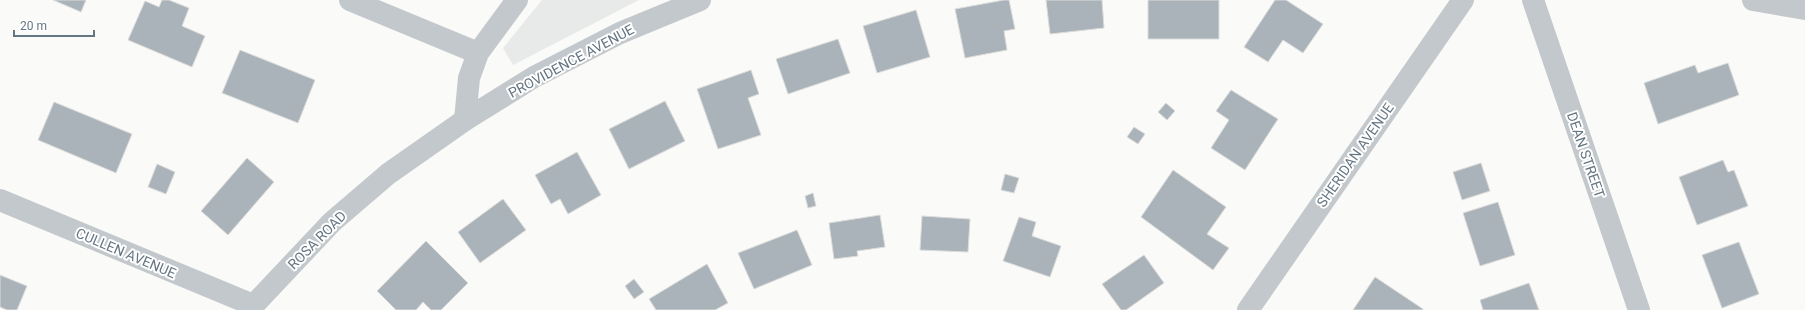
<svg xmlns="http://www.w3.org/2000/svg" width="1805" height="310" viewBox="0 0 1805 310" font-family="Roboto,sans-serif">
<style>
.built{fill:#e8e9e9}
.building{fill:#aab3b9;stroke:#dcdcda}
.lines{fill:none;stroke-linecap:round;stroke-linejoin:round}
.minor{stroke:#c3c8cc;stroke-width:22}
.tertiary{stroke:#c3c8cc;stroke-width:22}
.labels{text-anchor:middle;stroke-width:4;stroke-linejoin:round;paint-order:stroke}
.street-label{font-size:14px;fill:#657683;stroke:#fff}
</style>
<rect width="100%" height="100%" fill="#fafaf8"/>
<path class="built" d="M542,0H639L513,65L503,48Z"/>
<path class="building" d="M53,0H86L81,12Z
M162,0H169L189,8L182,26L205,36L192,67L128,40L145,1L159,7Z
M1004,0H1009L1015,29L1004,31L1007,50L965,58L955,9Z
M1046,0H1102L1104,28L1050,34Z
M1148,0H1219V39H1148Z
M1275,0H1286L1323,24L1303,53L1283,40L1268,62L1244,47Z
M916,10L930,57L877,73L863,26Z
M838,39L850,73L788,94L776,59Z
M240,50L315,80L298,123L222,93Z
M1728,63L1739,95L1658,124L1644,83L1695,65L1698,73Z
M751,70L759,94L748,98L761,135L718,149L697,89Z
M1231,90L1278,119L1245,170L1211,148L1229,120L1216,111Z
M665,101L685,141L629,169L609,129Z
M54,102L132,134L116,173L38,140Z
M1166,103L1175,111L1167,120L1158,112Z
M1134,127L1145,134L1138,144L1127,137Z
M577,152L601,195L568,214L560,199L551,204L535,175Z
M247,158L274,182L228,235L201,211Z
M1723,160L1728,172L1734,170L1748,206L1697,225L1679,177Z
M1481,163L1490,191L1462,200L1453,172Z
M157,164L175,172L166,194L148,187Z
M1173,170L1226,207L1207,234L1229,248L1213,270L1141,217Z
M1005,174L1019,178L1014,193L1001,190Z
M813,193L816,206L808,208L805,196Z
M503,199L526,230L480,263L458,232Z
M1498,202L1515,255L1480,266L1463,213Z
M880,215L885,247L857,251L858,256L834,259L829,223Z
M922,216L970,219L968,252L920,250Z
M1019,217L1036,222L1032,236L1061,246L1050,277L1003,261Z
M797,230L812,265L754,289L738,253Z
M426,241L468,283L441,310H431L423,302L416,310H396L377,291Z
M1739,242L1759,294L1722,308L1702,255Z
M1144,255L1164,283L1126,310H1121L1102,284Z
M707,264L728,303L715,310H656L649,299Z
M0,275L27,286L17,310H7L0,307Z
M1375,277L1423,309V310H1353Z
M634,279L644,292L634,299L625,286Z
M1529,283L1539,310H1483L1480,300Z"/>
<g class="lines">
<path class="minor" d="M350,0L478,53
M465,120L469,78L478,53L517,0
M0,200L253,305
M1248,310L1463,0"/>
<path class="tertiary" d="M1533,0L1639,310
M1753,0L1805,9
M249,310L332,222L388,174L465,120L534,77L620,33L700,0"/>
</g>
<g class="labels">
<g class="street-label">
<text transform="translate(571 61) rotate(-28)" y="5">PROVIDENCE AVENUE</text>
<text transform="translate(1355 155) rotate(-55)" y="5">SHERIDAN AVENUE</text>
<text transform="translate(1586 155) rotate(71)" y="5">DEAN STREET</text>
<text transform="translate(317 240) rotate(-45)" y="5">ROSA ROAD</text>
<text transform="translate(126 253) rotate(23)" y="5">CULLEN AVENUE</text>
</g>
</g>
<path d="M14 30v6h80v-6" fill="none" stroke="#657683" stroke-width="2"/>
<text x="20" y="30" font-size="12" fill="#657683" stroke="#ffffff" stroke-width="3" paint-order="stroke">20 m</text>
</svg>
